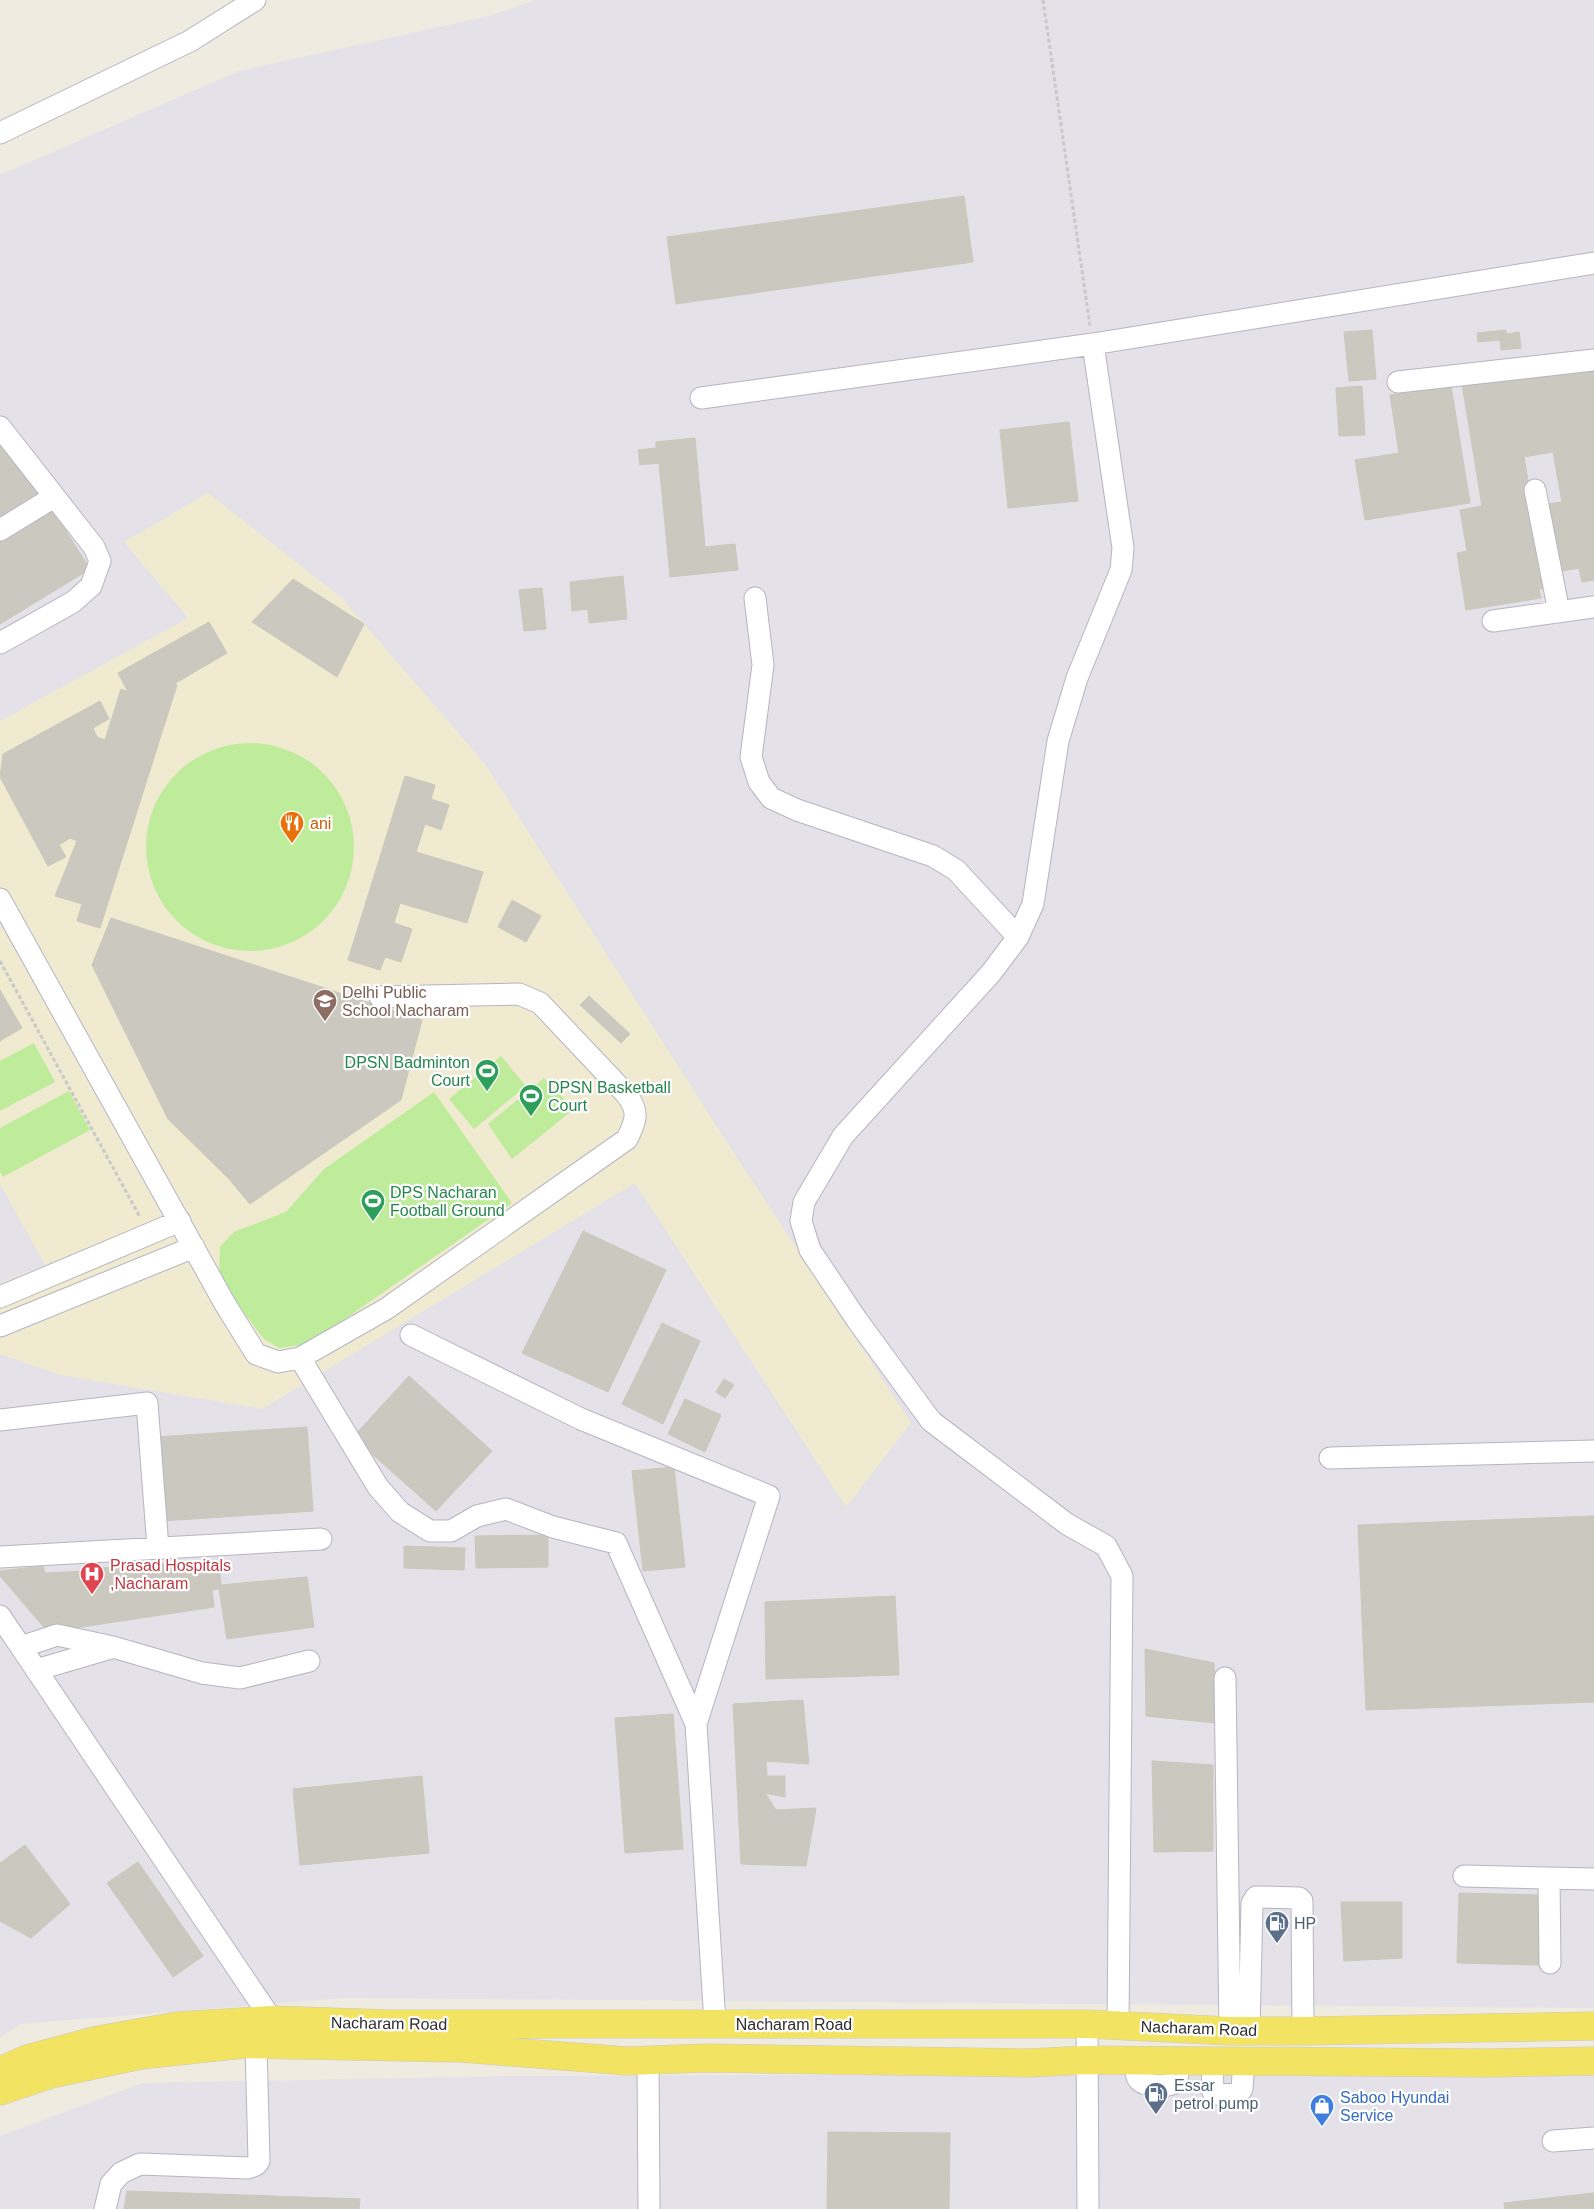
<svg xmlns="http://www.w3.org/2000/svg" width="1594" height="2209" viewBox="0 0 1594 2209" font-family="Arial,sans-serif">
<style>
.industrial{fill:#e4e1e8}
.education{fill:#f0ead1}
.pitch{fill:#beec9a}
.building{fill:#cbc9bf;stroke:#cbc7ba}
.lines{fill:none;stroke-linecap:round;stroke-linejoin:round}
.minor-casing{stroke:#b4b5c1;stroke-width:23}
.major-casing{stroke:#c9c9c9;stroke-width:29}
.path{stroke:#c9c9c9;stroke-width:3;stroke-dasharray:4 2.5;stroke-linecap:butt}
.minor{stroke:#fff;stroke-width:21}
.major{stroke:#f2e363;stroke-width:28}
.labels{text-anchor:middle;stroke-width:4.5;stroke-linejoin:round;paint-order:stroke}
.food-label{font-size:16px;fill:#c56008;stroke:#fff;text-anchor:start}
.education-label{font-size:16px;fill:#785e54;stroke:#fff;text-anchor:start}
.leisure-label{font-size:16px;fill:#27864d;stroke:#fff;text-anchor:start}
.health-label{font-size:16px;fill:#be3a42;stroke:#fff;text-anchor:start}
.service-label{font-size:16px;fill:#4e5e75;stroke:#fff;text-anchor:start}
.street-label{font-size:16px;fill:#2e2e2e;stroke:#fff}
.shop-label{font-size:16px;fill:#366cbe;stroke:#fff;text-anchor:start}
</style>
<rect width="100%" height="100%" fill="#efebe1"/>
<path class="industrial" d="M536,0H1594V2008L344,1998L21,2024L0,2037V175L239,71L489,16Z
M1594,2072V2209H0V2136L143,2083L515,2076Z"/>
<path class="education" d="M208,493L342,598L485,764L717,1127L911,1423L846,1507L635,1183L262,1409L60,1375L0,1354V1283L45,1265L0,1184V721L188,618L124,542Z"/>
<path class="pitch" d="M146 847a104 104 0 1 1 208 0a104 104 0 1 1-208 0Z
M34,1043L55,1082L0,1111V1061Z
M501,1056L526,1086L474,1129L449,1099Z
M544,1078L574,1109L512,1159L488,1124Z
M69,1091L90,1130L3,1177L0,1171V1128Z
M434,1092L512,1203L309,1344L279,1348L264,1339L219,1280L220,1247L234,1232L286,1212L324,1169Z"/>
<path class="building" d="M964,196L973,262L676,304L667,237Z
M1372,330L1376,379L1349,381L1344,332Z
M1506,330V334L1519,332L1521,348L1501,350L1500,340L1478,342L1477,333Z
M1594,362V580L1582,582L1579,568L1557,572L1546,504L1562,502L1553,452L1524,457L1546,588L1539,589L1541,598L1466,610L1457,553L1467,551L1460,510L1482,506L1462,384Z
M1362,386L1365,435L1339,436L1336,388Z
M1451,386L1470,503L1365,520L1355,460L1399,453L1390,395Z
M1069,422L1078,501L1008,508L1000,430Z
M695,438L705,547L735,544L738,570L670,577L659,463L640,465L638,450L656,448V442Z
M0,439L41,495L0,519Z
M52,509L90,569L0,624V541Z
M623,576L627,619L589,623L588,609L572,611L570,582Z
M293,579L364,624L337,677L252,622Z
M542,588L546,629L524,631L519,590Z
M209,622L227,653L174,684L177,685L100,928L77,921L82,904L55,896L77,841L70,838L59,845L66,857L48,866L0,777L3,754L100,701L109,719L93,728L97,737L105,740L121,689L128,692L118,673Z
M405,776L435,785L431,799L449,805L441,830L425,824L416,852L483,872L467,923L400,903L394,923L412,929L401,962L385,957L380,970L348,960Z
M512,900L541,916L526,942L498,927Z
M111,918L422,1020L401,1100L250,1204L228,1178L168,1119L92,965Z
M0,990L22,1028L0,1041Z
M589,996L630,1034L621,1043L580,1005Z
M583,1231L666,1270L608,1392L522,1353Z
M662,1323L700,1341L663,1424L622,1404Z
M409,1376L492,1451L436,1511L353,1437Z
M724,1379L734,1385L725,1398L716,1392Z
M685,1399L721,1415L705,1452L668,1434Z
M307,1427L313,1511L162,1521L156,1437Z
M674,1467L685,1567L643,1571L632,1471Z
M1594,1516V1702L1366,1710L1358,1525Z
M548,1535V1567L476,1568L475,1536Z
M404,1546L465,1548L464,1570L404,1568Z
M219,1560L221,1585L307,1577L314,1627L227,1639L219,1589L212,1590L214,1607L48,1632L0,1576V1571L43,1566L45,1573L89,1571L88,1563L99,1561L100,1568Z
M895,1596L899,1675L766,1679L765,1602Z
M1145,1649L1214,1663L1216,1723L1146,1716Z
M803,1700L809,1764L766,1761L767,1776H785V1797L765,1793L776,1810L816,1808L806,1866L741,1864L733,1704Z
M673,1714L683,1849L625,1853L615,1718Z
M1152,1761L1213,1765V1851L1154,1852Z
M422,1776L429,1853L300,1865L293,1789Z
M25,1845L70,1904L31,1938L0,1921V1863Z
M138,1862L203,1956L173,1977L107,1883Z
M1459,1893L1540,1895L1538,1965L1457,1963Z
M1341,1902H1402V1958L1344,1961Z
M828,2132L950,2133L949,2209H827Z
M127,2191L360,2199L359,2209H124Z
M1594,2193V2209H1505L1504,2203Z"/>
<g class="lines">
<defs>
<path id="minor" d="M0,133L190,41L255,0
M1093,344L1123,548L1121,570L1077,678L1058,741L1033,904L1018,937L991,973L843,1136L804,1202L801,1221L810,1250L857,1320L931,1421L1067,1524L1106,1546L1122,1576L1118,2025
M1398,382L1594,360
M701,398L1093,344L1594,263
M0,427L94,547L100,561L91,586L73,602L0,643
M1535,490L1559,612
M0,530L54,497
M755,598L763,665L751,757L759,782L771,798L797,810L933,856L956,870L1018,937
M1493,621L1594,607
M0,899L225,1304L256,1354L278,1362L300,1358L386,1309L627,1139C636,1120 640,1112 626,1094L540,1003L519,994L380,997
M0,1297L180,1221
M0,1326L194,1247
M411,1335L581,1419L769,1496L696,1724L715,2023
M300,1358L378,1487L400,1512L430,1531H451L477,1516L506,1509L553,1527L616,1543L696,1724
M0,1420L147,1403L158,1548
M1330,1458L1594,1451
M0,1557L321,1539
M0,1616L272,2020L273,2032
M21,1647L57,1635L113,1647L202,1673L240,1678L309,1661
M36,1670L111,1648
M1225,1678L1230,2031
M1464,1876L1594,1879
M1549,1879L1550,1963
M1087,2024L1088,2209
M1249,2031L1252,1903L1256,1897L1299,1898L1302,1901L1303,2031
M648,2060L649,2209
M1136,2060C1136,2066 1135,2076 1139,2080C1145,2087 1171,2088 1177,2081L1179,2061
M1212,2061L1213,2092L1216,2094L1236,2095L1242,2089L1244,2061
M1553,2141L1594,2138
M105,2209L111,2184L121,2173L140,2164L248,2168L256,2165L259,2161L256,2044"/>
<path id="major" d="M0,2071L27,2059L98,2040L177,2026L272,2020L389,2024H1087L1230,2031H1303L1594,2026
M0,2091L51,2074L141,2055L244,2044L461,2048L627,2061L705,2058L1028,2063L1086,2060L1488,2063L1594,2061"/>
</defs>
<use href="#minor" class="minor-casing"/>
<use href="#major" class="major-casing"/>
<path class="path" d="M1043,0L1090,326
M0,961L140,1217"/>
<use href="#minor" class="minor"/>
<use href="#major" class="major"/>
</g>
<defs>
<symbol id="restaurant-pin" viewBox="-11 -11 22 30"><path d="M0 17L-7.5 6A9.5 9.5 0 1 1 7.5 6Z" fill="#e8710a" stroke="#fff"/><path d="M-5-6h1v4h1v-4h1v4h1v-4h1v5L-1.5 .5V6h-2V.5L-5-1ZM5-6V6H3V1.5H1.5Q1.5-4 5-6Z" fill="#fff"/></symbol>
<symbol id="school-pin" viewBox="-11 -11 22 30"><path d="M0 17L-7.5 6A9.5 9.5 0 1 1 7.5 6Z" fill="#8d6e63" stroke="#fff"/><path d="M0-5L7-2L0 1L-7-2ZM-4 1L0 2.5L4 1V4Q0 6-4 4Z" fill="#fff"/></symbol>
<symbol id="stadium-pin" viewBox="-11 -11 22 30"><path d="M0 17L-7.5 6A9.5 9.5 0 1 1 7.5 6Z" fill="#2e9e5b" stroke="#fff"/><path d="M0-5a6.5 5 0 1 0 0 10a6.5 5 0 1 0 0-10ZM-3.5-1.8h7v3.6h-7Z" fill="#fff"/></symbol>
<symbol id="hospital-pin" viewBox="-11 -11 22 30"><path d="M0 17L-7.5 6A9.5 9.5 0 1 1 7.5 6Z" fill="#e0444e" stroke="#fff"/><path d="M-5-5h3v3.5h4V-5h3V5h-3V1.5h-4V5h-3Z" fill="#fff"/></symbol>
<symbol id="fuel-pin" viewBox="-11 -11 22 30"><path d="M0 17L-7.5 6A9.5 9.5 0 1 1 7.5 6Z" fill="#5c6f8a" stroke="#fff"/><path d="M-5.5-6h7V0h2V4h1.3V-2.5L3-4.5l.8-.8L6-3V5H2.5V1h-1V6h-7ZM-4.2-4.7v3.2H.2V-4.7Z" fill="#fff"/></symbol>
<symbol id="shop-pin" viewBox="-11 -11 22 30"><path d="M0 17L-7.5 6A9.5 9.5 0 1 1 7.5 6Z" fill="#3f7fe0" stroke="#fff"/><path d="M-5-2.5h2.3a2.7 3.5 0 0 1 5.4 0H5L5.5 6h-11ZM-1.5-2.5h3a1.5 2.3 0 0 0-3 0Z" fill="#fff"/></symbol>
</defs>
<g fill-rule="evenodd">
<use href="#restaurant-pin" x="278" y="809" width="28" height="38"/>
<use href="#school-pin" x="311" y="987" width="28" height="38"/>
<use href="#stadium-pin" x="473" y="1057" width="28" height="38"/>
<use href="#stadium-pin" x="517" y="1082" width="28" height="38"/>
<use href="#stadium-pin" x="359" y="1187" width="28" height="38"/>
<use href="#hospital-pin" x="78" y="1560" width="28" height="38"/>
<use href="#fuel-pin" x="1263" y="1909" width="28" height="38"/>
<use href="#fuel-pin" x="1142" y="2080" width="28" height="38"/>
<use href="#shop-pin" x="1308" y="2092" width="28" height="38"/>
</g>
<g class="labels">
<g class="food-label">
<text x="310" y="829">ani</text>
</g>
<g class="education-label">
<text x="342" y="998">Delhi Public<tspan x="342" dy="18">School Nacharam</tspan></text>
</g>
<g class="leisure-label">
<text x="470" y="1068" text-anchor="end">DPSN Badminton<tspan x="470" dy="18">Court</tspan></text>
<text x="548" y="1093">DPSN Basketball<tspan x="548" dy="18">Court</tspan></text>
<text x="390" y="1198">DPS Nacharan<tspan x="390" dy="18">Football Ground</tspan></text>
</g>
<g class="health-label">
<text x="110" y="1571">Prasad Hospitals<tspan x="110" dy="18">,Nacharam</tspan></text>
</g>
<g class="service-label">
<text x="1294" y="1929">HP</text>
<text x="1174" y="2091">Essar<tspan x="1174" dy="18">petrol pump</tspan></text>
</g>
<g class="street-label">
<text transform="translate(389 2023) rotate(1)" y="6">Nacharam Road</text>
<text x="794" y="2030">Nacharam Road</text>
<text transform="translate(1199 2028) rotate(2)" y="6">Nacharam Road</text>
</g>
<g class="shop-label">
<text x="1340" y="2103">Saboo Hyundai<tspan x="1340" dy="18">Service</tspan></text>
</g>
</g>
</svg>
